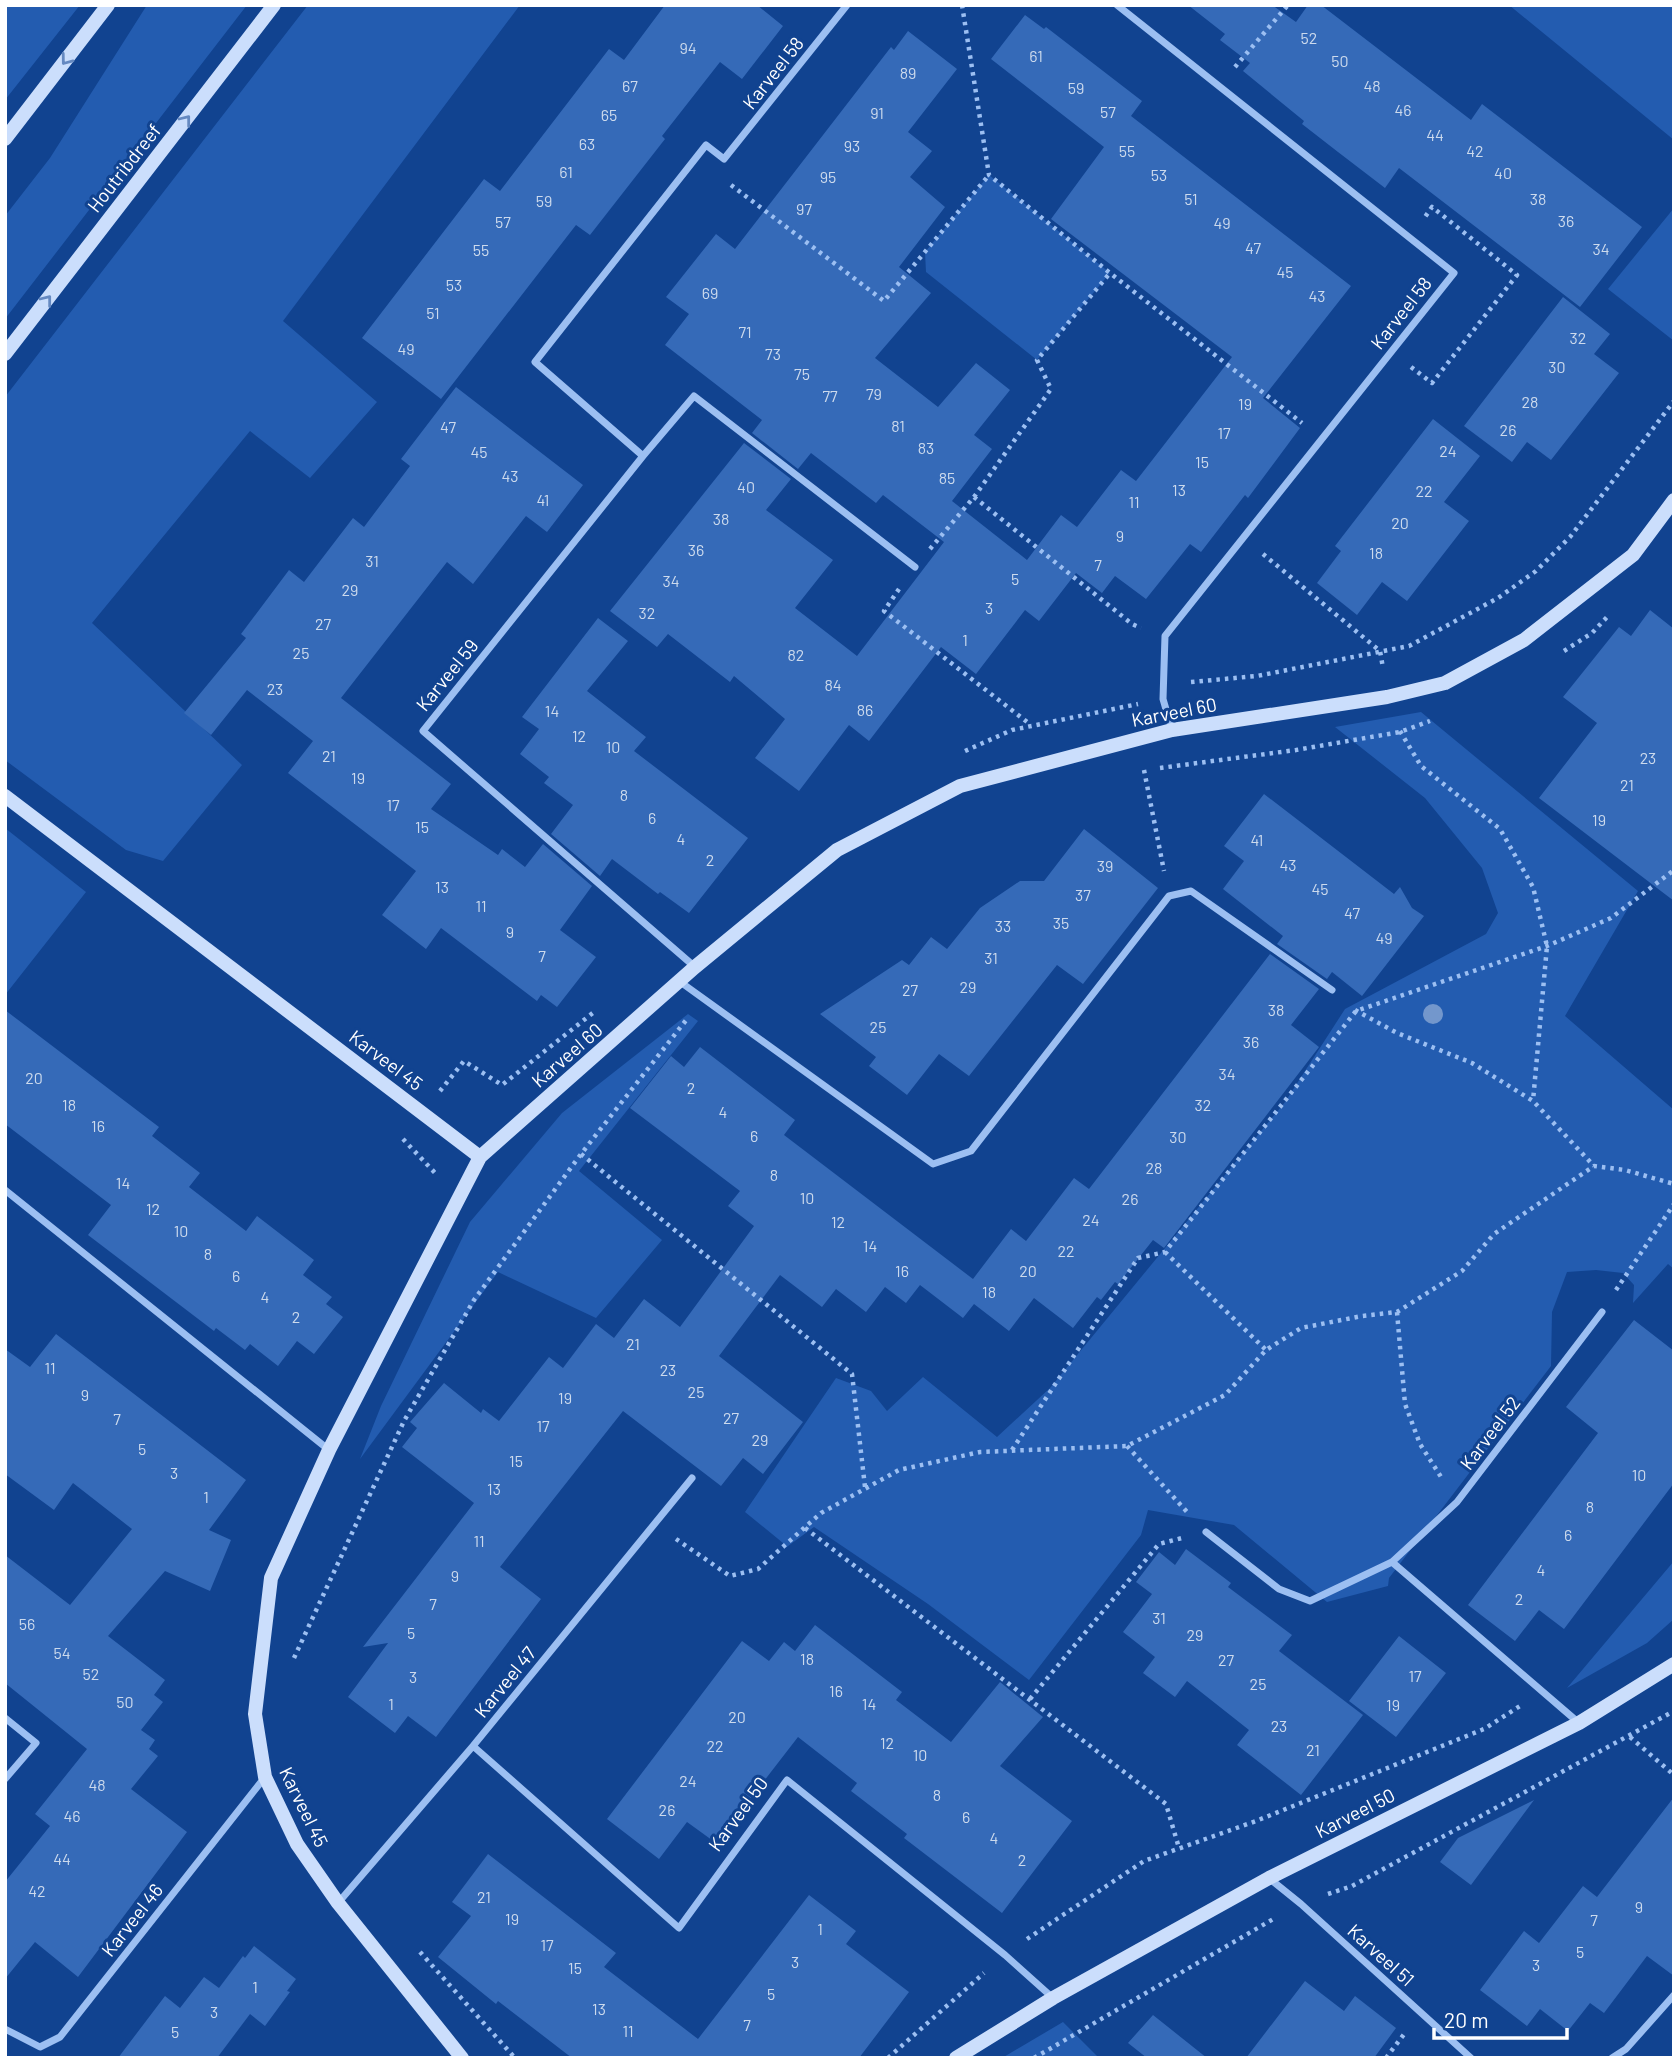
<svg xmlns="http://www.w3.org/2000/svg" width="1679" height="2063" viewBox="0 0 1679 2063" font-family="Barlow,sans-serif">
<style>
.green{fill:#235cb0}
.building{fill:#356ab8}
.lines{fill:none;stroke-linecap:round;stroke-linejoin:round}
.path{stroke:#9cbff2;stroke-width:4.5;stroke-dasharray:3.5 5;stroke-linecap:butt}
.street{stroke:#9cbff2;stroke-width:7}
.secondary{stroke:#cbdefc;stroke-width:14}
.tree{fill:#7397cc}
.oneway{stroke:#6589c1}
.labels{text-anchor:middle;stroke-width:6;stroke-linejoin:round;paint-order:stroke}
.number-label{font-size:16px;fill:#ccdaed}
.street-label{font-size:19px;fill:#fff;stroke:#114390}
</style>
<rect width="100%" height="100%" fill="#114390"/>
<path class="green" d="M5,5H80L5,100Z
M147,5H247L5,319V216L50,158Z
M308,5H520L283,321L377,402L310,478L250,431L92,623L242,765L163,861L126,850L5,760V397Z
M1509,5H1674V140Z
M989,175L1110,273L1037,360L926,272L925,252Z
M1674,208V341L1608,289Z
M1421,712L1638,891L1565,1016L1674,1110V1269L1668,1264L1633,1303L1634,1285L1623,1273L1596,1270L1567,1272L1552,1312L1551,1366L1389,1578L1388,1586L1327,1602L1234,1525L1148,1510L1141,1535L1029,1680L928,1604L814,1527L784,1549L783,1543L745,1512L836,1378L871,1391L887,1411L923,1377L997,1437L1050,1388L1285,1102L1345,1009L1486,934L1498,913L1482,868L1425,798L1335,727Z
M5,828L86,892L5,995Z
M688,1014L698,1021L579,1171L662,1240L596,1318L498,1272L360,1459L381,1406L470,1222L562,1113Z
M1674,1561V1619L1647,1643L1567,1688Z
M1063,2022L1099,2058H1002Z"/>
<path class="building" d="M665,5H757L783,26L742,79L720,62L662,136L665,139L590,235L576,225L441,399L362,338L484,179L500,191L609,49L624,60Z
M1188,5H1272L1296,22L1308,5H1321L1471,120L1482,104L1642,227L1580,307L1399,168L1385,188L1338,152L1302,124L1304,121L1243,71L1250,63L1220,40L1225,34Z
M1025,15L1044,29L1046,27L1142,101L1131,116L1351,286L1263,398L1300,428L1248,498L1245,495L1201,552L1190,544L1146,599L1115,576L1102,593L1076,573L1039,621L1025,610L976,674L941,647L869,741L849,725L799,791L755,758L785,719L734,676L730,682L668,634L657,647L610,611L744,443L791,479L766,510L833,560L795,608L857,656L944,542L883,495L876,503L811,453L798,469L752,433L762,420L665,345L689,314L666,297L716,234L735,249L891,47L894,50L908,31L957,69L908,132L932,151L910,177L945,207L899,267L931,293L875,358L938,407L976,363L1010,390L974,435L992,449L952,501L1027,560L1061,515L1077,527L1121,470L1136,481L1232,357L1051,219L1104,147L991,59Z
M1563,297L1610,334L1594,354L1619,373L1551,460L1527,442L1512,462L1464,426Z
M456,387L583,485L547,532L526,516L473,584L447,562L341,698L451,784L431,809L498,855L502,849L525,867L543,844L592,886L560,930L596,957L557,1007L541,995L537,1001L441,928L426,949L382,915L416,871L288,773L313,741L247,690L211,735L184,713L246,638L241,634L289,570L304,582L353,518L364,527L410,466L401,459Z
M1433,419L1480,456L1444,502L1469,521L1407,601L1382,582L1357,615L1317,583L1341,551L1335,546Z
M1650,610L1674,629V901L1539,798L1597,723L1563,697L1619,627L1631,636Z
M598,618L628,641L587,691L646,737L634,751L748,838L689,913L660,892L658,894L612,859L600,876L551,834L573,805L544,783L549,777L520,754L539,729L522,717Z
M1264,794L1394,894L1400,887L1412,908L1424,916L1362,996L1332,972L1327,979L1277,944L1283,936L1223,889L1244,861L1224,846Z
M1084,829L1158,888L1083,984L1057,965L969,1076L939,1054L907,1095L869,1066L876,1057L820,1014L902,960L909,965L931,937L947,949L980,908L1020,881H1044Z
M1270,954L1319,989L1291,1025L1319,1047L1164,1248L1153,1240L1118,1284L1115,1282L1101,1300L1097,1297L1073,1328L1034,1298L1009,1331L974,1304L963,1318L920,1285L906,1303L885,1287L866,1312L836,1289L822,1307L780,1275L719,1356L803,1422L763,1474L743,1458L721,1486L623,1411L500,1567L541,1599L436,1737L408,1716L395,1733L348,1697L388,1643L363,1647L474,1503L402,1447L417,1428L410,1422L444,1383L481,1413L483,1409L499,1421L549,1357L563,1368L596,1324L614,1338L644,1299L680,1327L754,1226L728,1206L740,1191L630,1108L671,1056L684,1067L700,1047L795,1120L784,1135L973,1279L1011,1229L1026,1241L1074,1178L1089,1189Z
M5,1010L159,1127L152,1136L200,1173L189,1187L246,1231L257,1216L314,1260L303,1275L332,1297L326,1304L343,1317L314,1354L297,1341L278,1366L250,1344L245,1350L216,1328L214,1331L88,1235L111,1205L5,1124Z
M1634,1320L1674,1351V1483L1564,1629L1539,1610L1515,1641L1468,1605L1598,1433L1566,1407Z
M56,1334L246,1480L209,1530L231,1540L210,1591L165,1571L108,1636L165,1680L154,1695L163,1702L141,1730L155,1740L149,1749L158,1756L131,1789L187,1832L78,1977L35,1942L5,1979V1882L50,1826L35,1814L87,1749L5,1683V1555L70,1605L132,1529L73,1483L54,1510L5,1474V1349L30,1367Z
M1186,1549L1231,1583L1228,1587L1292,1635L1279,1651L1363,1715L1301,1795L1237,1745L1249,1730L1187,1681L1175,1697L1143,1673L1155,1657L1123,1632L1152,1594L1136,1582L1159,1552L1175,1565Z
M815,1625L902,1692L896,1700L951,1742L1000,1682L1043,1717L1000,1766L1072,1821L1002,1913L904,1838L907,1834L851,1791L857,1783L798,1737L716,1843L687,1822L659,1859L607,1819L742,1641L769,1661L784,1642L795,1651Z
M1399,1636L1446,1673L1396,1737L1349,1701Z
M1674,1797V1976L1647,1956L1604,2013L1590,2003L1568,2031L1540,2009L1527,2026L1480,1990L1524,1931L1539,1943L1583,1886L1597,1897Z
M1534,1800L1471,1885L1440,1862L1458,1838Z
M488,1854L616,1953L604,1967L698,2039L809,1895L856,1931L846,1944L909,1992L859,2058H572L498,2001L496,2004L438,1957L471,1916L452,1902Z
M254,1946L296,1979L287,1991L290,1992L265,2026L250,2014L217,2058H118L165,1996L180,2008L204,1977L219,1988L243,1956L245,1958Z
M1305,1981L1344,2011L1355,1996L1396,2028L1374,2058H1246Z
M1153,2015L1207,2058H1147L1128,2043Z"/>
<g class="lines">
<path class="path" d="M962,5L989,175L1110,273L1302,423
M1235,67L1288,5
M731,185L884,301L989,175
M1411,367L1432,383L1517,275L1432,207L1425,217
M974,497L1132,624L1141,628
M930,549L974,497L1051,389L1037,360L1110,273
M1263,554L1380,651L1383,668
M899,589L884,611L1031,725
M1564,651L1592,633L1609,615
M1191,682L1257,676L1409,646L1498,598L1536,571L1570,537L1674,401
M1400,731L1421,766L1500,829L1533,887L1547,946L1533,1101
M965,751L1012,730L1138,704
M1160,768L1296,750L1400,732L1430,721
M1144,770L1164,871
M1355,1010L1397,1033L1472,1063L1533,1101L1594,1166
M440,1091L464,1061L502,1085L594,1012
M403,1139L437,1175
M581,1154L852,1374L865,1487
M1165,1252L1266,1350
M1616,1290L1674,1204
M1397,1312L1405,1404L1420,1444L1443,1480
M1127,1446L1188,1513
M1012,1450L1138,1258L1165,1252L1356,1011L1547,946L1611,918L1674,870
M805,1528L1166,1804L1179,1848
M676,1539L730,1576L758,1569L821,1513L899,1470L980,1452L1127,1446L1225,1395L1266,1350L1301,1328L1362,1316L1397,1312L1462,1271L1494,1234L1594,1166L1625,1170L1674,1184
M294,1658L404,1421L474,1300L581,1154L687,1019
M1030,1699L1159,1544L1182,1538
M1630,1737L1674,1775
M1328,1894L1352,1886L1674,1711
M1027,1939L1144,1861L1256,1821L1484,1729L1520,1706
M420,1952L515,2058
M888,2058L984,1973
M1034,2058L1275,1918
M1386,2058L1405,2033"/>
<path class="street" d="M1117,5L1454,273L1165,636L1163,699L1172,730
M643,456L694,396L915,567
M695,967L423,731L643,456L535,362L706,145L724,159L847,5
M679,981L933,1164L971,1151L1169,896L1191,891L1332,990
M5,1190L329,1450
M1206,1532L1279,1589L1310,1601L1392,1562L1457,1502L1602,1312
M1392,1562L1579,1723
M5,1718L36,1743L5,1779
M473,1746L679,1928L787,1780L1005,1955L1053,1998
M1270,1879L1301,1904L1471,2058
M338,1903L473,1746L692,1478
M5,2029L40,2047L60,2037L265,1777
M1612,2058L1626,2049L1674,1995"/>
<path class="secondary" d="M5,139L108,5
M5,354L274,5
M5,796L480,1157
M462,2058L338,1903L297,1844L265,1777L255,1714L271,1578L329,1450L480,1157L695,967L837,850L960,786L1172,730L1387,697L1445,683L1524,640L1633,555L1674,500
M956,2058L1053,1998L1269,1878L1579,1723L1674,1664"/>
</g>
<circle class="tree" cx="1433" cy="1014" r="10"/>
<defs><path id="oneway-chevron" d="M-2-3.5L2.5 0L-2 3.5" fill="none" stroke-width="1.6" stroke-linecap="round" stroke-linejoin="round" transform="scale(1.75)"/></defs>
<g class="oneway">
<use href="#oneway-chevron" transform="translate(66 60) rotate(127)"/>
<use href="#oneway-chevron" transform="translate(186 120) rotate(-52)"/>
<use href="#oneway-chevron" transform="translate(47 300) rotate(-52)"/>
</g>
<g class="labels">
<g class="number-label">
<text x="1309" y="44">52</text>
<text x="688" y="54">94</text>
<text x="1036" y="62">61</text>
<text x="1340" y="67">50</text>
<text x="908" y="79">89</text>
<text x="630" y="92">67</text>
<text x="1372" y="92">48</text>
<text x="1076" y="94">59</text>
<text x="1403" y="116">46</text>
<text x="1108" y="118">57</text>
<text x="877" y="119">91</text>
<text x="609" y="121">65</text>
<text x="1435" y="141">44</text>
<text x="587" y="150">63</text>
<text x="852" y="152">93</text>
<text x="1127" y="157">55</text>
<text x="1475" y="157">42</text>
<text x="566" y="178">61</text>
<text x="1503" y="179">40</text>
<text x="1159" y="181">53</text>
<text x="828" y="183">95</text>
<text x="1191" y="205">51</text>
<text x="1538" y="205">38</text>
<text x="544" y="207">59</text>
<text x="804" y="215">97</text>
<text x="1566" y="227">36</text>
<text x="503" y="228">57</text>
<text x="1222" y="229">49</text>
<text x="1253" y="254">47</text>
<text x="1601" y="255">34</text>
<text x="481" y="256">55</text>
<text x="1285" y="278">45</text>
<text x="454" y="291">53</text>
<text x="710" y="299">69</text>
<text x="1317" y="302">43</text>
<text x="433" y="319">51</text>
<text x="745" y="338">71</text>
<text x="1578" y="344">32</text>
<text x="406" y="355">49</text>
<text x="773" y="360">73</text>
<text x="1557" y="373">30</text>
<text x="802" y="380">75</text>
<text x="874" y="400">79</text>
<text x="830" y="402">77</text>
<text x="1530" y="408">28</text>
<text x="1245" y="410">19</text>
<text x="898" y="432">81</text>
<text x="448" y="433">47</text>
<text x="1508" y="436">26</text>
<text x="1224" y="439">17</text>
<text x="926" y="454">83</text>
<text x="1448" y="457">24</text>
<text x="479" y="458">45</text>
<text x="1202" y="468">15</text>
<text x="510" y="482">43</text>
<text x="947" y="484">85</text>
<text x="746" y="493">40</text>
<text x="1179" y="496">13</text>
<text x="1424" y="497">22</text>
<text x="543" y="506">41</text>
<text x="1134" y="508">11</text>
<text x="721" y="525">38</text>
<text x="1400" y="529">20</text>
<text x="1120" y="542">9</text>
<text x="696" y="556">36</text>
<text x="1376" y="559">18</text>
<text x="372" y="567">31</text>
<text x="1098" y="571">7</text>
<text x="1015" y="585">5</text>
<text x="671" y="587">34</text>
<text x="350" y="596">29</text>
<text x="989" y="614">3</text>
<text x="647" y="619">32</text>
<text x="323" y="630">27</text>
<text x="965" y="646">1</text>
<text x="301" y="659">25</text>
<text x="796" y="661">82</text>
<text x="833" y="691">84</text>
<text x="275" y="695">23</text>
<text x="865" y="716">86</text>
<text x="552" y="717">14</text>
<text x="579" y="742">12</text>
<text x="613" y="753">10</text>
<text x="329" y="762">21</text>
<text x="1648" y="764">23</text>
<text x="358" y="784">19</text>
<text x="1627" y="791">21</text>
<text x="624" y="801">8</text>
<text x="393" y="811">17</text>
<text x="652" y="824">6</text>
<text x="1599" y="826">19</text>
<text x="422" y="833">15</text>
<text x="681" y="845">4</text>
<text x="1257" y="846">41</text>
<text x="710" y="866">2</text>
<text x="1288" y="871">43</text>
<text x="1105" y="872">39</text>
<text x="442" y="893">13</text>
<text x="1320" y="895">45</text>
<text x="1083" y="901">37</text>
<text x="481" y="912">11</text>
<text x="1352" y="919">47</text>
<text x="1061" y="929">35</text>
<text x="1003" y="932">33</text>
<text x="510" y="938">9</text>
<text x="1384" y="944">49</text>
<text x="542" y="962">7</text>
<text x="991" y="964">31</text>
<text x="968" y="993">29</text>
<text x="910" y="996">27</text>
<text x="1276" y="1016">38</text>
<text x="878" y="1033">25</text>
<text x="1251" y="1048">36</text>
<text x="1227" y="1080">34</text>
<text x="34" y="1084">20</text>
<text x="691" y="1094">2</text>
<text x="69" y="1111">18</text>
<text x="1203" y="1111">32</text>
<text x="723" y="1118">4</text>
<text x="98" y="1132">16</text>
<text x="754" y="1142">6</text>
<text x="1178" y="1143">30</text>
<text x="1154" y="1174">28</text>
<text x="774" y="1181">8</text>
<text x="123" y="1189">14</text>
<text x="807" y="1204">10</text>
<text x="1130" y="1205">26</text>
<text x="153" y="1215">12</text>
<text x="1091" y="1226">24</text>
<text x="838" y="1228">12</text>
<text x="181" y="1237">10</text>
<text x="870" y="1252">14</text>
<text x="1066" y="1257">22</text>
<text x="208" y="1260">8</text>
<text x="902" y="1277">16</text>
<text x="1028" y="1277">20</text>
<text x="236" y="1282">6</text>
<text x="989" y="1298">18</text>
<text x="265" y="1303">4</text>
<text x="296" y="1323">2</text>
<text x="633" y="1350">21</text>
<text x="50" y="1374">11</text>
<text x="668" y="1376">23</text>
<text x="696" y="1398">25</text>
<text x="85" y="1401">9</text>
<text x="565" y="1404">19</text>
<text x="731" y="1424">27</text>
<text x="117" y="1425">7</text>
<text x="543" y="1432">17</text>
<text x="760" y="1446">29</text>
<text x="142" y="1455">5</text>
<text x="516" y="1467">15</text>
<text x="174" y="1479">3</text>
<text x="1639" y="1481">10</text>
<text x="494" y="1495">13</text>
<text x="206" y="1503">1</text>
<text x="1590" y="1513">8</text>
<text x="1568" y="1541">6</text>
<text x="479" y="1547">11</text>
<text x="1541" y="1576">4</text>
<text x="455" y="1582">9</text>
<text x="1519" y="1605">2</text>
<text x="433" y="1610">7</text>
<text x="1159" y="1624">31</text>
<text x="27" y="1630">56</text>
<text x="411" y="1639">5</text>
<text x="1195" y="1641">29</text>
<text x="62" y="1659">54</text>
<text x="807" y="1665">18</text>
<text x="1226" y="1666">27</text>
<text x="91" y="1680">52</text>
<text x="1415" y="1682">17</text>
<text x="413" y="1683">3</text>
<text x="1258" y="1690">25</text>
<text x="836" y="1697">16</text>
<text x="125" y="1708">50</text>
<text x="391" y="1710">1</text>
<text x="869" y="1710">14</text>
<text x="1393" y="1711">19</text>
<text x="737" y="1723">20</text>
<text x="1279" y="1732">23</text>
<text x="887" y="1749">12</text>
<text x="715" y="1752">22</text>
<text x="1313" y="1756">21</text>
<text x="920" y="1761">10</text>
<text x="688" y="1787">24</text>
<text x="97" y="1791">48</text>
<text x="937" y="1801">8</text>
<text x="667" y="1816">26</text>
<text x="72" y="1822">46</text>
<text x="966" y="1823">6</text>
<text x="994" y="1844">4</text>
<text x="62" y="1865">44</text>
<text x="1022" y="1866">2</text>
<text x="37" y="1897">42</text>
<text x="484" y="1903">21</text>
<text x="1639" y="1913">9</text>
<text x="512" y="1925">19</text>
<text x="1594" y="1926">7</text>
<text x="820" y="1935">1</text>
<text x="547" y="1951">17</text>
<text x="1580" y="1958">5</text>
<text x="795" y="1968">3</text>
<text x="1536" y="1971">3</text>
<text x="575" y="1974">15</text>
<text x="255" y="1993">1</text>
<text x="771" y="2000">5</text>
<text x="599" y="2015">13</text>
<text x="214" y="2018">3</text>
<text x="747" y="2031">7</text>
<text x="628" y="2037">11</text>
<text x="175" y="2038">5</text>
</g>
<g class="street-label">
<text transform="translate(773 73) rotate(-52)" y="7">Karveel 58</text>
<text transform="translate(124 168) rotate(-52)" y="7">Houtribdreef</text>
<text transform="translate(1401 313) rotate(-52)" y="7">Karveel 58</text>
<text transform="translate(447 675) rotate(-51)" y="7">Karveel 59</text>
<text transform="translate(1174 712) rotate(-11)" y="7">Karveel 60</text>
<text transform="translate(567 1055) rotate(-41)" y="7">Karveel 60</text>
<text transform="translate(386 1060) rotate(37)" y="7">Karveel 45</text>
<text transform="translate(1490 1433) rotate(-53)" y="7">Karveel 52</text>
<text transform="translate(505 1682) rotate(-51)" y="7">Karveel 47</text>
<text transform="translate(304 1807) rotate(64)" y="7">Karveel 45</text>
<text transform="translate(1355 1813) rotate(-27)" y="7">Karveel 50</text>
<text transform="translate(738 1814) rotate(-54)" y="7">Karveel 50</text>
<text transform="translate(132 1920) rotate(-52)" y="7">Karveel 46</text>
<text transform="translate(1381 1955) rotate(42)" y="7">Karveel 51</text>
</g>
</g>
<rect width="1679" height="2063" fill="none" stroke="#ffffff" stroke-width="14"/>
<path d="M1434 2028v10h133v-10" fill="none" stroke="#ffffff" stroke-width="3.5"/>
<text x="1444" y="2028" font-size="21" fill="#ffffff" stroke="#114390" stroke-width="5" paint-order="stroke">20 m</text>
</svg>
